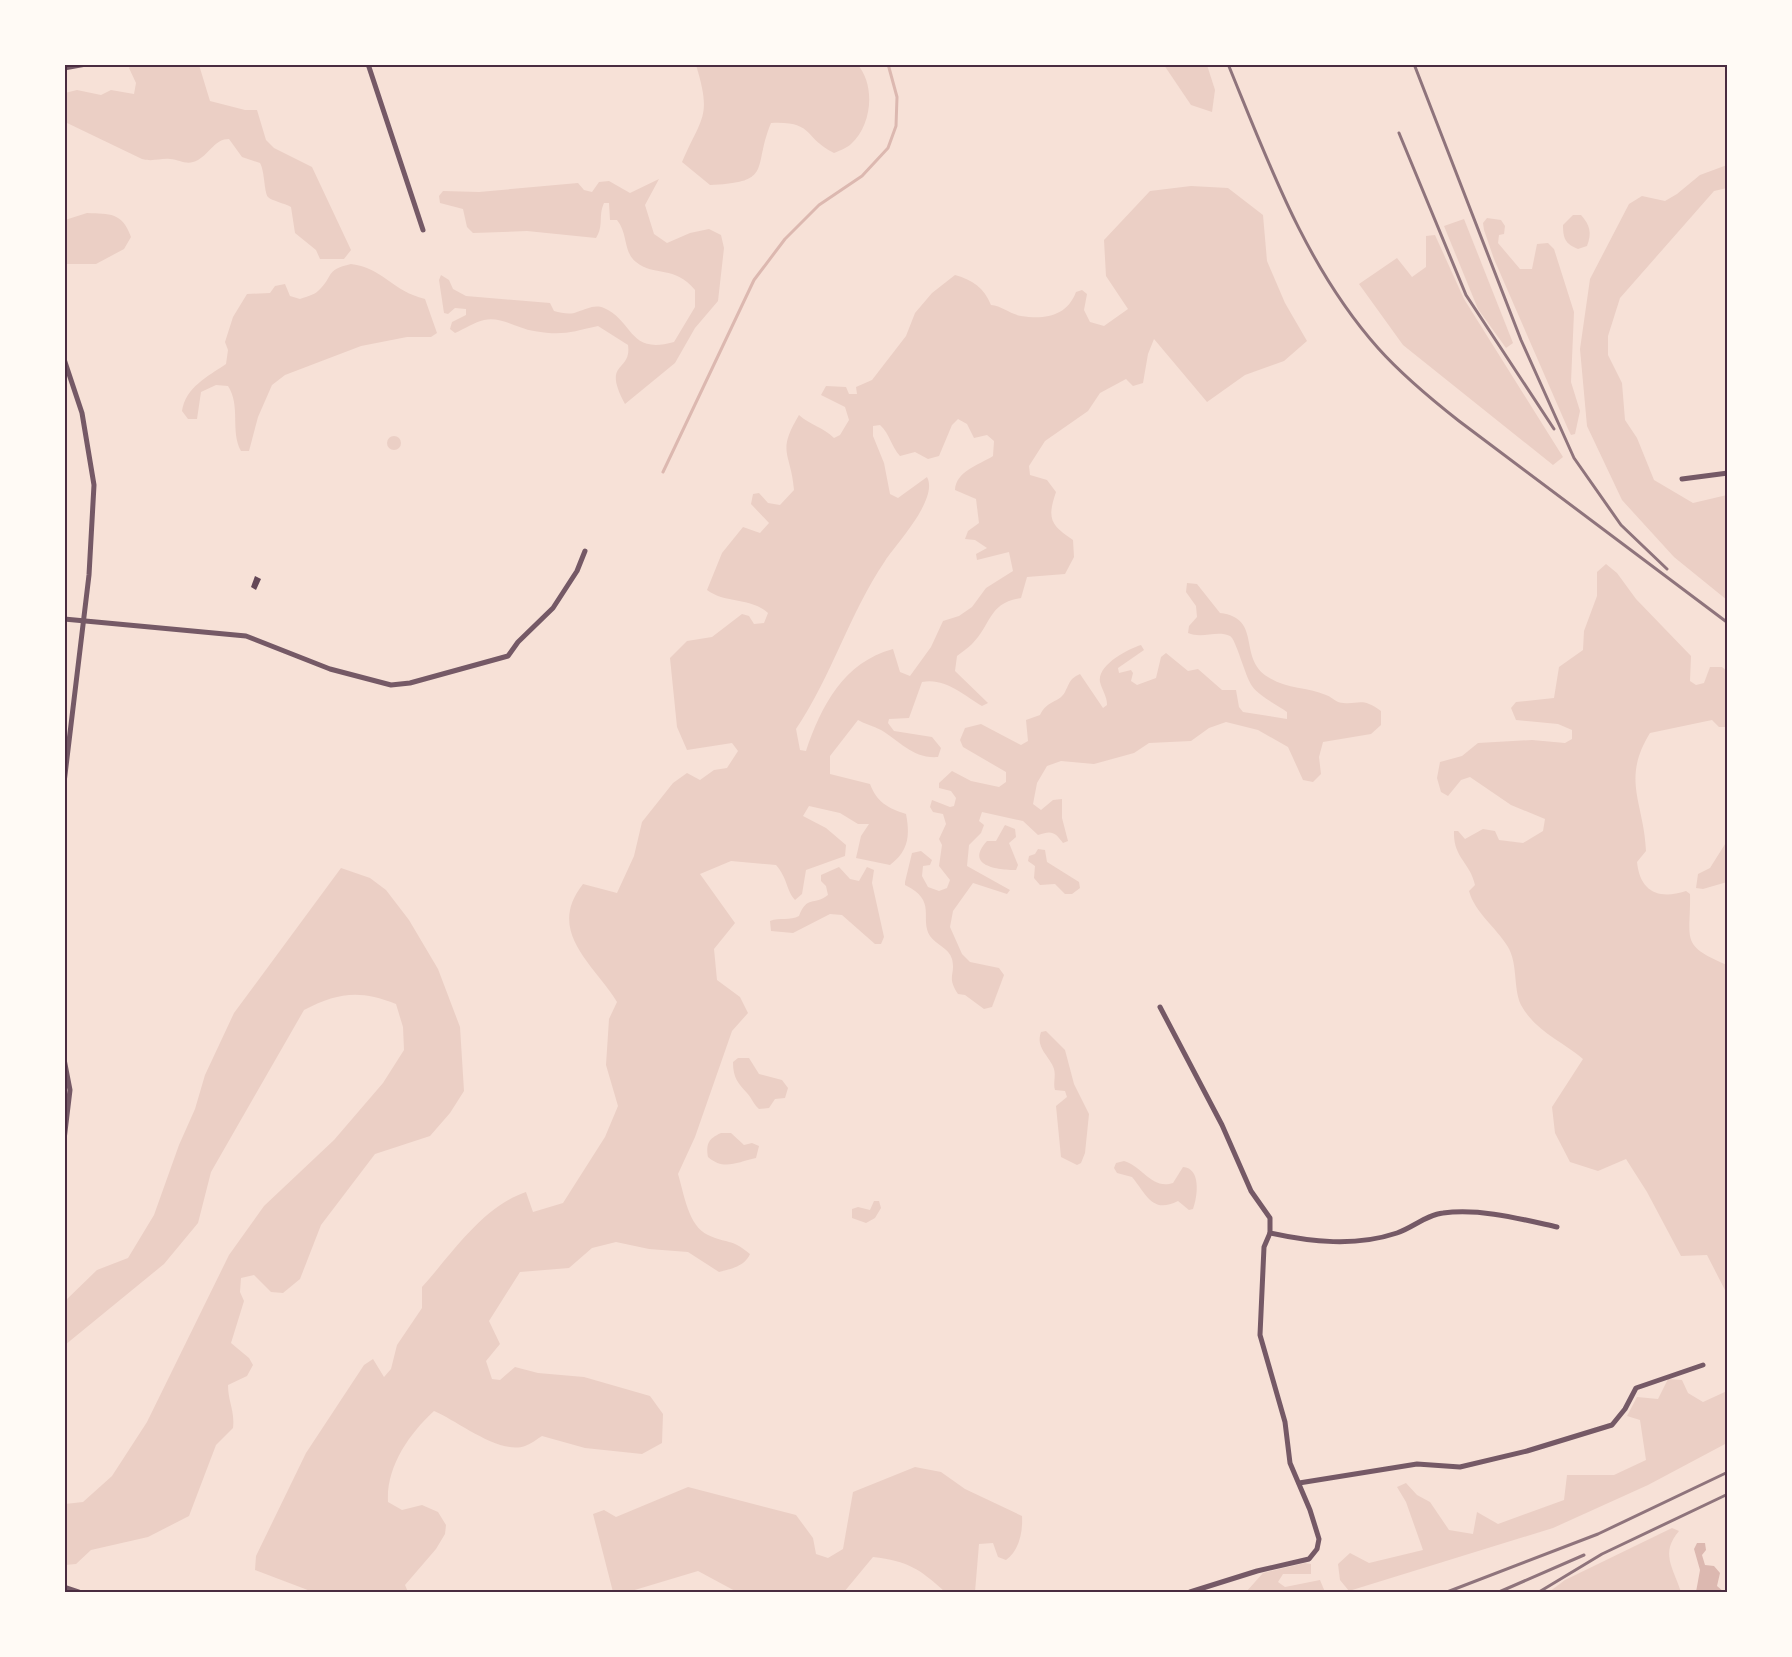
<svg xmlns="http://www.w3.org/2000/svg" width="1792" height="1657" font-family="'Libre Baskerville',serif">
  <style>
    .green { fill: #ebcfc5; fill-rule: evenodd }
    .water { fill: #dcb8b0 }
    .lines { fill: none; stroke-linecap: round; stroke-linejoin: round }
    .stream { stroke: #dcb8b0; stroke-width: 3 }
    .building { fill: #644757 }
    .minor { stroke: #755966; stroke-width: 5 }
    .rail { stroke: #8f747c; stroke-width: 3 }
    .neatline { fill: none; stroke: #4a2c40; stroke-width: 2 }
  </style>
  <rect width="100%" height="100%" fill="#f7e1d7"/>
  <!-- green -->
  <g class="green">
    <path d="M857 64C876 85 872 125 851 144 847 148 839 151 834 153 803 138 815 121 771 123 752 169 774 182 710 185L682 162C702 116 712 117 696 65Z"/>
    <path d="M131 65H199L210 101 245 110H257L266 140 274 148 312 167 351 250 344 259H320L316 250 295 233 291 207C284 203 272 201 268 197 264 192 265 172 260 163L242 157 229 139C215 139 210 153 198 160 187 166 181 160 170 159 160 158 153 162 142 159L65 122V93L77 90 101 95 111 90 134 94 136 83 129 68Z"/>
    <polygon points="1164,65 1207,65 1215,90 1212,112 1191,105"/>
    <polygon points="1727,165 1727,188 1714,191 1620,298 1608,336 1608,355 1622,383 1625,420 1637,438 1654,480 1693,503 1727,495 1727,600 1674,557 1622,500 1587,426 1580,349 1590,279 1629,204 1642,196 1665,201 1677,194 1700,175"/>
    <path d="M659 179 645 205 654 234 667 243 690 233 709 229 721 235 724 248 718 301 695 328 675 363 625 404C601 360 632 373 628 345L598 326C571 332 563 336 534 331 518 329 501 316 484 320 475 322 464 329 455 333L450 329 452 322 466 315V309L455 308 448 314 444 313 439 280 441 275 449 280 453 289 466 296 550 303 554 311C562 313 570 315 577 312 587 309 594 304 604 308 634 321 628 355 674 342L695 307V290C675 265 654 277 636 262 623 252 628 233 617 220H610L609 203H604C598 216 604 226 596 238L527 231 473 233 467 227 463 209 440 203 439 196 443 191 479 192 578 183 584 190 592 192 599 182 609 181 630 193Z"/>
    <path d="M1191 186 1228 188 1263 215 1267 261 1285 303 1307 341 1284 361 1245 375 1207 402 1154 339 1148 354 1143 383 1133 386 1126 379 1100 393 1088 411 1045 441 1029 466 1030 475 1047 480 1056 492C1047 518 1050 525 1073 540L1074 557 1065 574 1027 577 1021 598C988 603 992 624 972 644 968 648 962 652 957 656L955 671 988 703 982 706C964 695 944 677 922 682L909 718 889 719 888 723 894 731 932 737 941 748 938 757C913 759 900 741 881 730 873 726 865 724 858 720L830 756V774L870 784C877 802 887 808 906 814 910 835 909 851 890 865L856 858 861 836 869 824H858L840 813 809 806 803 816 826 828 846 845 845 856 806 870 802 894 795 900C786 890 788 879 776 865L731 861 700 874 735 923 714 949 717 980 740 997 748 1013 732 1031 695 1137 678 1174C684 1193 688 1226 708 1235 727 1244 731 1238 750 1254 745 1266 731 1269 719 1272L688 1252 649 1249 616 1242 592 1248 569 1268 520 1272 489 1321 500 1344 486 1361 492 1379 500 1380 515 1367 538 1373 584 1377 650 1396 663 1414 662 1443 642 1454 585 1448 542 1436C537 1439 531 1444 525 1446 499 1455 458 1421 434 1411 409 1434 386 1467 388 1502L402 1510 422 1505 438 1512 446 1525 445 1534 436 1549 405 1585 408 1592H313L255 1570 256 1556 306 1453 364 1365 373 1359 384 1377 391 1369 397 1345 422 1308V1287C452 1254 482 1207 526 1192L533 1212 563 1203 605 1137 618 1106 606 1065 609 1019 617 1002C595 965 545 932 583 884L617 893 634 856 642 822 673 783 687 773 700 780 714 770 727 768 738 751 732 743 687 750 677 727 670 658 687 641 712 637 742 614 749 616 754 624 764 623 768 613C750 597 726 604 707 590L722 553 743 527 760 533 769 523 751 504 753 494 759 493 768 503 780 505 794 490C791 452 776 453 799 415 810 425 823 427 834 438L840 435 849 420 845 407 821 395 826 386 846 387 849 394H857L856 387 872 380 906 336 915 313 932 293 955 275C973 280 984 288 991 305 1002 306 1010 314 1021 316 1045 320 1067 316 1076 292L1082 290 1087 294 1084 310 1090 322 1104 326 1128 309 1106 276 1104 240 1150 191ZM958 419 967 424 974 438 987 435 994 441 993 456C979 465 956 471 955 490L976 499 979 523 968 531 965 539 975 540 987 548 976 554 977 560 1009 552 1013 571 986 588 972 607 959 616 943 621 931 647 910 676 900 672 893 649C844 662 821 706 806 751L800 750 796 729C832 676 849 614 885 561 896 544 939 499 927 477L898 498 890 494 884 463 873 436V426L880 425C890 434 891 446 900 456L915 452 928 459 939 456 952 425Z"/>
    <path d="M87 213C110 214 122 212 131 237L124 249 96 264H65V220Z"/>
    <path d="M1573 215H1581C1590 225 1592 233 1587 246L1578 249C1565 244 1563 238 1563 225Z"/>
    <polygon points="1487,218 1501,220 1505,226 1504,234 1499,235 1498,243 1520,269 1532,269 1537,244 1548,243 1554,249 1574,312 1571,382 1580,411 1575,434 1571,435 1568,429 1494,259 1484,230 1483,223"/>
    <polygon points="1464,219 1513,343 1506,348 1478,309 1444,226"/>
    <polygon points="1435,235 1464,299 1563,457 1553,465 1403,345 1359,284 1397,258 1412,277 1426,267 1426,236"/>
    <path d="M351 264C383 268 392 291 425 299L437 333 431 337H407L361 346 285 375 272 385 258 417 249 451H241C230 431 241 406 228 386L216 385 201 392 197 419H188L182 411C186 387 207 377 226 364L228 350 225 342 233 317 247 294 270 293 275 286 285 284 290 296 300 299C305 297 314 295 318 291 334 277 324 270 351 264Z"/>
    <circle cx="394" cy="443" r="7"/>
    <path d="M1606 564 1617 573 1636 599 1691 656 1690 681 1696 685 1704 683 1710 667H1722L1727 671V727H1719L1712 720 1650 733C1621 780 1644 802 1646 851L1637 862C1640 892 1659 900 1686 891L1690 894C1691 940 1679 945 1727 965L1726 1292 1707 1255 1681 1256 1647 1192 1626 1159 1598 1171 1570 1162 1555 1133 1552 1107 1583 1059C1562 1041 1535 1031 1521 1005 1513 988 1518 964 1508 947 1496 927 1475 913 1469 891L1475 885C1470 862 1453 858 1454 831H1458L1465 839 1483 829 1495 831 1499 840 1523 843 1543 831 1545 819 1511 805 1470 777 1461 780 1448 796 1441 792 1437 778 1440 762 1462 756 1478 743 1532 740 1565 743 1572 739V730L1558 724 1516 720 1511 708 1516 702 1554 698 1559 667 1583 650 1584 631 1597 596V572Z"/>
    <path d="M1187 583 1197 584 1220 613C1263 618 1237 658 1268 677 1286 689 1307 687 1326 695 1330 696 1334 700 1338 702 1358 707 1359 695 1381 711V725L1371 734 1323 742 1319 757 1321 774 1313 782 1303 780 1288 747 1258 730 1226 722 1209 728 1191 741 1149 743 1134 753 1094 764 1061 761 1047 766 1037 783 1033 804 1041 810 1053 800 1062 799V818L1068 841 1063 843C1055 832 1052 830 1038 835L1023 821 982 812 979 821 984 825 981 833 969 845 967 866 1010 890 1007 894 973 883 953 911 950 927 962 954 970 962 999 968 1004 975 992 1007 984 1009 965 995 958 994C946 976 956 975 952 959 949 948 936 945 930 936 919 918 938 901 905 885V882L912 853 921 851 932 860 930 865 923 866 922 876 928 887 939 891 947 888 950 880 939 866 942 845 939 839 946 824 943 814 933 812 930 807 932 800 950 807 954 806 956 798 951 791 939 788V783L952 771 971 781 999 787 1006 782V772L963 747 960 740 965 728 981 724 1021 745 1028 741 1026 720 1040 715C1047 700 1059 703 1065 692 1070 683 1069 679 1080 674L1103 708 1107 705C1107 696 1102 690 1100 682 1097 665 1128 649 1141 645L1144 650 1118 668 1119 673 1131 670 1133 673 1131 681 1137 685 1156 678 1161 657 1166 653 1188 671 1198 669 1222 690H1236L1239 707 1243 712 1287 719V712C1276 704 1260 697 1252 686 1245 676 1236 639 1230 636 1217 630 1202 639 1188 633L1189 626 1197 617 1196 606 1186 592Z"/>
    <path d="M1005 825 1015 829 1016 837 1009 843 1018 865 1016 870C998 870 964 866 987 841H996Z"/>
    <polygon points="1727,841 1727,882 1703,889 1696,888 1698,874 1710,868"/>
    <polygon points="1038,849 1045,850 1047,862 1079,882 1080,888 1072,894 1065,894 1055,884 1040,885 1034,878 1035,866 1028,861 1029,856 1035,854"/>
    <path d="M839 867 850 879 859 881 867 867 874 870 872 883 884 937 881 944H875L842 915 830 914 793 933 771 931 770 921C780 917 790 921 799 916 807 895 814 906 828 895L826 886 821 881V875Z"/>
    <path d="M341 868 370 878 386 890 409 920 438 969 460 1027 464 1091 450 1113 430 1136 375 1154 321 1225 300 1279 283 1293 271 1292 254 1275 241 1278 240 1292 244 1301 231 1343 249 1358 253 1365 247 1376 228 1385C228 1402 235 1410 233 1428L216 1445 189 1516 148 1537 91 1550 76 1564 65 1565V1504L83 1502 112 1476 147 1422 229 1255 264 1206 334 1140 383 1083 404 1050 403 1027 396 1004C360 990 339 992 304 1010L211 1172 198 1223 164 1264 65 1345V1301L97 1270 128 1258 154 1215 179 1145 195 1109 205 1075 234 1013Z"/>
    <path d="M1046 1031 1065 1050 1074 1084 1089 1114 1085 1153 1081 1163 1077 1165 1061 1157 1056 1106 1067 1097 1065 1091 1055 1090C1053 1083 1056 1076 1054 1069 1050 1056 1035 1048 1041 1032Z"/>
    <path d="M738 1058H749L759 1074 782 1080 788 1088 785 1098 775 1099 769 1108 759 1109C753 1104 752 1098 747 1093 738 1083 733 1078 733 1062Z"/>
    <path d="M721 1133H731L744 1145 752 1143 759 1146 756 1158C737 1162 724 1171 708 1157 706 1144 708 1139 721 1133Z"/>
    <path d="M1124 1161C1142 1166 1152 1190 1173 1183L1183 1167C1201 1168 1198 1196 1193 1209L1189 1210 1178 1201C1152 1214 1147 1195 1132 1177L1117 1173 1114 1168 1116 1163Z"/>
    <polygon points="874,1201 879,1201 881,1208 875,1218 866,1223 852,1218 852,1209 858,1207 870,1210"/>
    <polygon points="1668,1379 1682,1380 1688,1393 1703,1402 1727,1391 1727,1443 1648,1485 1553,1528 1349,1591 1340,1580 1338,1564 1350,1553 1369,1563 1423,1550 1406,1502 1397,1487 1406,1483 1417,1495 1430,1502 1449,1530 1473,1534 1477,1512 1498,1524 1564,1500 1567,1475 1614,1475 1646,1460 1640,1420 1627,1416 1637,1397 1658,1399"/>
    <path d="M915 1467 941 1472 965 1489 1022 1516C1023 1532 1019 1551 1006 1560L998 1557 993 1543 979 1544 975 1592H945C920 1569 908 1561 873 1557L844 1592H737L698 1571 628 1592H613L593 1514 604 1510 616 1517 688 1487 796 1515 813 1538 816 1554 828 1558 843 1549 853 1492Z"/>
    <path d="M1672 1528 1679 1531C1660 1553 1673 1567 1681 1592H1549L1565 1580Z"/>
    <polygon points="1305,1563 1311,1564 1311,1574 1283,1574 1278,1582 1285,1587 1320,1580 1325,1592 1246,1592 1263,1573"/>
  </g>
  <!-- water -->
  <polygon class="water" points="1697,1543 1705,1543 1706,1550 1702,1555 1705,1565 1714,1566 1720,1573 1717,1586 1724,1592 1696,1592 1700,1570 1694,1549"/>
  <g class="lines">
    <!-- stream -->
    <polyline class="stream" points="663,472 754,280 785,239 819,205 862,176 888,148 896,126 897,97 888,64"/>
  </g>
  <!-- building -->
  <polygon class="building" points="255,576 261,579 256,590 251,587"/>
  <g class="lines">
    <!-- minor -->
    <g class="minor">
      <polyline points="368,64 423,230"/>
      <polyline points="64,68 86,64"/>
      <polyline points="64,359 82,413 94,485 89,575 64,783"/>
      <polyline points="1682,479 1728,473"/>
      <polyline points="64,619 246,636 330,669 391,685 410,683 508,656 518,642 553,608 577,571 585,551"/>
      <path d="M1160 1007 1222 1125 1251 1191 1270 1218V1233C1311 1242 1355 1247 1397 1233 1412 1228 1428 1214 1443 1213 1480 1208 1521 1219 1557 1227"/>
      <polyline points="64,1059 70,1090 64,1140"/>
      <polyline points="1299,1483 1417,1464 1460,1467 1527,1451 1612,1425 1625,1409 1636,1388 1703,1365"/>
      <polyline points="64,1587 79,1592"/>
      <polyline points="1190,1592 1257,1571 1309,1559 1317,1549 1319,1539 1310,1510 1290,1463 1285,1422 1260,1335 1264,1247 1270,1233"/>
    </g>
    <!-- rail -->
    <g class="rail">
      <path d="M1228 64C1269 164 1306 267 1378 348 1403 376 1431 399 1459 421L1728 623"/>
      <polyline points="1414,64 1521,340 1574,458 1621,525 1667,569"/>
      <polyline points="1399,133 1466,295 1554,429"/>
      <polyline points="1447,1592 1598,1534 1728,1472"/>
      <polyline points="1499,1592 1584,1555"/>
      <polyline points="1539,1592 1602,1554 1728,1494"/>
    </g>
  </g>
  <!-- border -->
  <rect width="1792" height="1657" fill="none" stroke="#fffaf5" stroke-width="132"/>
  <rect x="66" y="66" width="1660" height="1525" class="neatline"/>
</svg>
